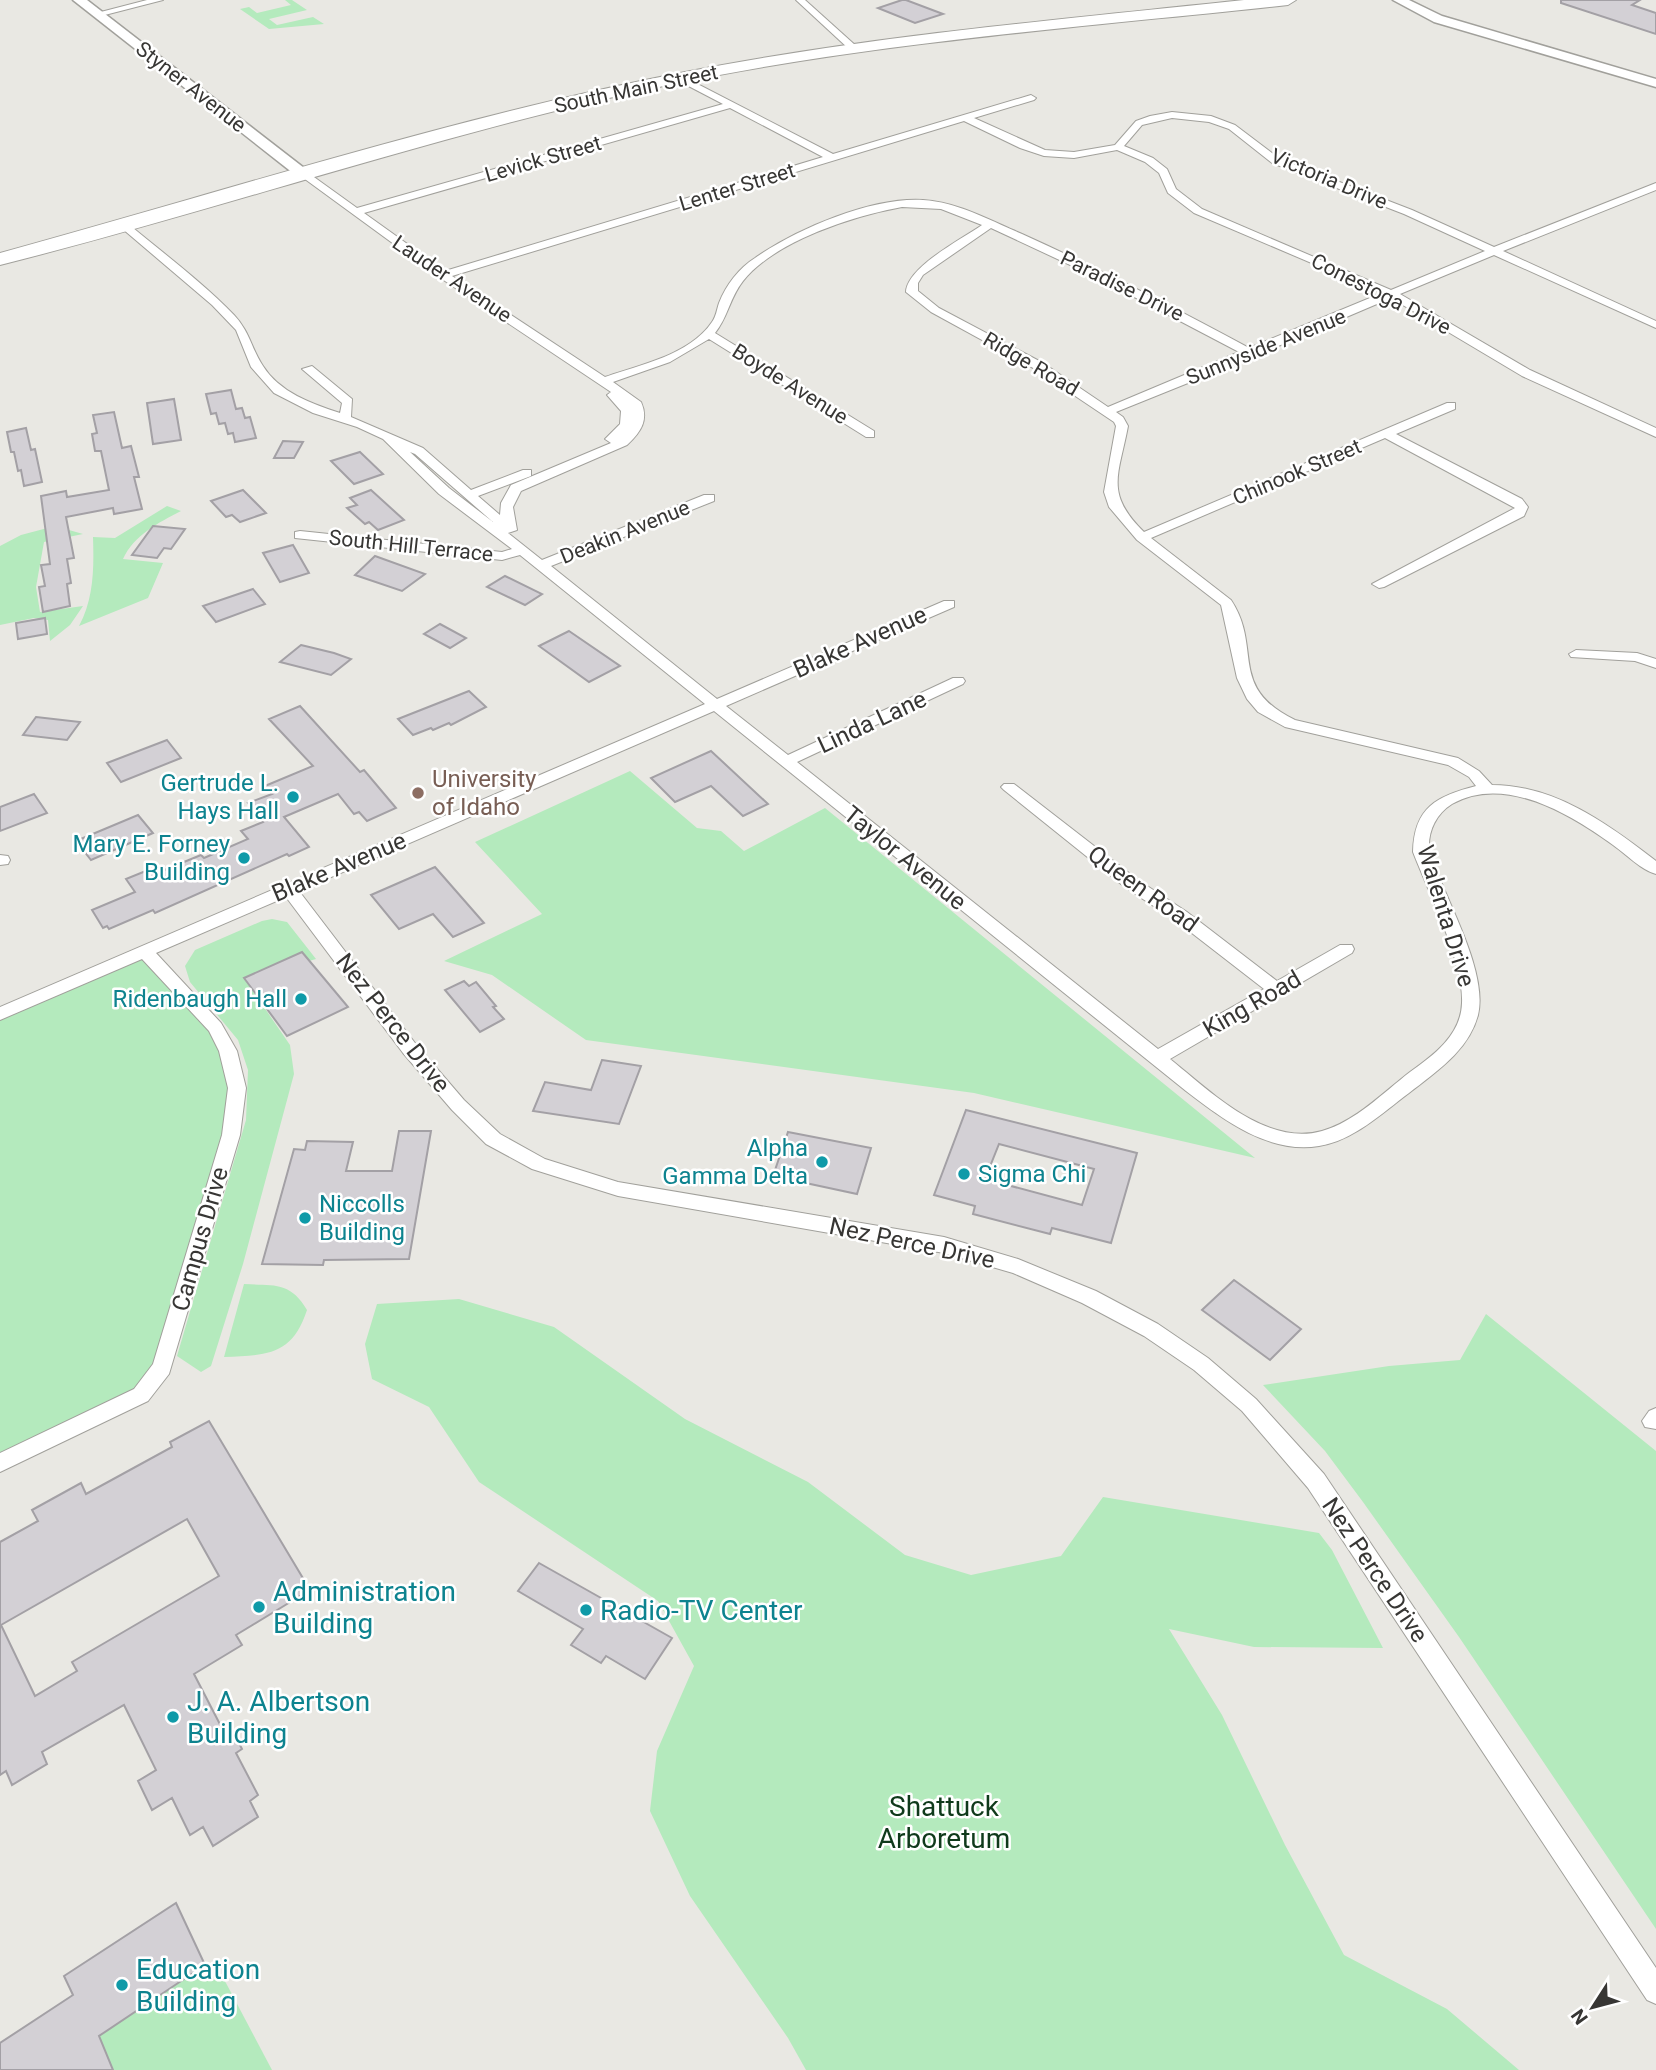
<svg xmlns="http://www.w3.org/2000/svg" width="1656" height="2070" font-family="Roboto,sans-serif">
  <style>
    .green { fill: #b4eabd }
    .building { fill: #d3d0d5; stroke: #a3a0a5; stroke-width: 2; fill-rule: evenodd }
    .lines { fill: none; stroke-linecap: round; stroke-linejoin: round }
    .street-casing { stroke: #a1a09b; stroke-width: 2 }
    .secondary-casing { stroke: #a1a09b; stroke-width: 3 }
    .highway-casing { stroke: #a1a09b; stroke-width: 2 }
    .street { fill: #fff; fill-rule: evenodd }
    .secondary { fill: #fff; fill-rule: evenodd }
    .highway { fill: #fff; fill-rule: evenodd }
    .education-dot { fill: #8d6e63; stroke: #fff; stroke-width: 2.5 }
    .culture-dot { fill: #0f9aa8; stroke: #fff; stroke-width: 2.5 }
    .labels { text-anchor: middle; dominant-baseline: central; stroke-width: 5; stroke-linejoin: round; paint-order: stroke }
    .far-street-label { font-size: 21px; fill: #373634; stroke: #fff }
    .street-label { font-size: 24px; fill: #373634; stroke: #fff }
    .education-label { font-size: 24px; fill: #785e54; stroke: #fff; text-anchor: start }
    .culture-label { font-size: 24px; fill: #0d838f; stroke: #fff; text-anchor: end }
    .near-culture-label { font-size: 28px; fill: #0d838f; stroke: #fff; text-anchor: start }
    .near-park-label { font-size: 28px; fill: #0f3a1b; stroke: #fff }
  </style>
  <rect width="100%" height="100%" fill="#e9e8e3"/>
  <!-- green -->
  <g class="green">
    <polygon points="285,0 292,0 307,10 269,19 277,25 313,17 324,24 269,29 240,9 249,7 257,13 291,5"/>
    <path d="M167 506 181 511C158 523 134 535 123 559L163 563 148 598 79 626C94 598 94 568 93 537L115 538Z"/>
    <polygon points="55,526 83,534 44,542 36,587 40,612 83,606 70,625 50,641 48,620 34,618 0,625 0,546 21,535"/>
    <polygon points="630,771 697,828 721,831 744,851 825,808 1255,1158 974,1093 586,1040 492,975 444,961 542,914 475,842"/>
    <polygon points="272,919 287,922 316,959 309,961 302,952 244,978 290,1045 294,1074 243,1264 211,1366 201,1372 177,1356 246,1120 248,1070 238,1040 190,982 185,966 195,950 262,921"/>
    <polygon points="145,952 215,1027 237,1088 162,1368 141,1395 0,1463 0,1014"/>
    <path d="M244 1284C274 1286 290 1281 307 1310 292 1356 267 1355 224 1357Z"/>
    <polygon points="459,1299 554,1327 685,1419 808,1482 905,1555 971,1575 1061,1556 1103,1497 1319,1533 1332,1550 1383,1648 1254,1647 1169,1629 1222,1715 1285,1845 1344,1955 1447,2009 1519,2070 806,2070 788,2038 690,1896 650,1811 657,1751 694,1666 658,1601 479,1482 429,1407 372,1379 365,1344 377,1304"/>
    <polygon points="1486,1314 1656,1451 1656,1929 1459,1637 1363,1502 1325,1451 1263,1385 1389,1366 1460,1360"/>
    <polygon points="205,1965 218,1972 226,1983 272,2070 113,2070 99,2036"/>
  </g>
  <!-- building -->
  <g class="building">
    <polygon points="902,0 906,0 943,14 915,23 878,8"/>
    <polygon points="1561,0 1640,0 1632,5 1656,13 1656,34 1561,3"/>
    <polygon points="231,390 236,409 242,408 245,418 250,417 256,438 235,442 233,433 228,434 225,423 219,424 216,413 211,414 206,394"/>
    <polygon points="174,399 181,440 153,444 147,403"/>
    <polygon points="114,412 122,448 131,446 139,477 134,477 142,509 114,514 113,508 66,517 74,558 67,559 71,583 67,584 70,606 43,612 39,587 45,586 41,565 50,564 41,496 66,491 67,497 109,490 101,451 95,451 92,434 97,433 93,415"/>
    <polygon points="26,428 31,450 35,449 42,482 24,486 21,470 18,471 14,452 11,452 7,432"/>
    <polygon points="283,441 303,442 294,458 274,458"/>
    <polygon points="360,452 383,474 354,484 331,461"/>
    <polygon points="243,490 266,513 240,522 232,515 226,517 211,501"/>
    <polygon points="371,490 404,520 378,530 369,522 365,524 347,508 357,505 350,498"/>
    <polygon points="153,526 185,529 171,549 164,548 157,558 132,555"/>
    <polygon points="293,545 309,573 280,582 263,553"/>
    <polygon points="375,556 425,574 402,591 355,575"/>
    <polygon points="505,576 542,594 525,605 487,587"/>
    <polygon points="253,589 265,604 216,622 203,606"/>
    <polygon points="45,618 47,634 18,639 16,623"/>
    <polygon points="440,624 466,638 450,648 424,634"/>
    <polygon points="569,631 620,666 589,682 539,646"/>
    <polygon points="301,645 334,653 351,659 331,675 280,662"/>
    <polygon points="469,691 486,707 451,725 449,723 433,730 431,728 413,735 398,719"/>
    <polygon points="300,706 360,772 364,770 396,808 367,821 359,812 354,814 338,794 284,817 309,847 289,856 287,854 155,913 153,910 109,929 107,926 103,928 92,910 135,892 126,879 158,866 162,871 201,855 204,858 248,839 241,831 263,822 248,803 272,794 265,786 313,766 269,719"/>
    <polygon points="36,717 80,722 67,740 23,735"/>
    <polygon points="167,740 181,758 121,782 107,763"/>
    <polygon points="711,751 768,804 743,816 711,786 675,802 651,778"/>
    <polygon points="34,794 47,813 0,831 0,807"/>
    <polygon points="138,815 153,833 91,860 76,841"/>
    <polygon points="435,867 484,923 453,937 433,914 399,929 371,895"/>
    <polygon points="302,952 348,1007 287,1036 244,978"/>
    <polygon points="464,981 469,986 476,982 496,1006 493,1007 504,1019 480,1032 445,990"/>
    <polygon points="602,1060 641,1066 619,1124 533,1111 545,1082 591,1090"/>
    <path d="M966 1110 1137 1153 1111 1243 1052 1228 1050 1234 973 1214 975 1206 934 1195ZM999 1144 1094 1169 1082 1205 985 1179Z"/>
    <polygon points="399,1131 431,1131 409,1259 324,1260 323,1265 262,1264 294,1149 305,1150 307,1141 353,1142 346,1171 392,1171"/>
    <polygon points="788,1132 871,1148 857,1194 773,1176"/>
    <polygon points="1234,1280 1301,1329 1270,1360 1202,1310"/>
    <path d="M209 1421 310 1590 236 1635 242 1645 194 1674 225 1734 232 1730 242 1749 236 1753 258 1795 250 1801 258 1817 213 1846 203 1827 190 1835 172 1798 152 1810 138 1781 156 1770 124 1705 42 1752 47 1764 12 1785 6 1771 0 1775V1542L38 1521 32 1510 81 1483 86 1494 172 1447 170 1442ZM187 1519 219 1576 72 1662 77 1671 35 1696 1 1625Z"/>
    <polygon points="539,1563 672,1638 645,1679 606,1656 601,1663 571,1645 583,1629 518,1591"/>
    <polygon points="176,1903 205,1965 99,2036 113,2070 0,2070 0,2043 73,1995 64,1976"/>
  </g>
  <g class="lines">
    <defs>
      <g id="street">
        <polygon points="147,0 163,0 97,17 93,14"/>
        <polygon points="796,0 805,0 855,45 855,49 849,49"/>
        <path d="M680 75 833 154 1031 95 1036 98 1034 100 974 118 1045 150 1074 152 1115 145 1136 121 1150 116 1172 112 1211 116 1235 125 1280 159 1412 210 1494 247 1656 183V190L1503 251 1656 321V328L1494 255 1400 294 1530 370 1656 428V437L1522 376 1391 298 1255 356 1116 412 1123 417 1128 426C1119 475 1104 493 1144 532L1447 403H1455V409L1396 434 1522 499 1528 507 1524 516 1384 587 1379 588 1372 584 1515 508 1385 438 1151 538 1231 600C1263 648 1227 687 1295 720L1458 758 1479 771 1492 785C1555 785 1608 824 1656 861V874C1641 870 1626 854 1613 845 1570 814 1504 774 1452 804 1436 814 1428 831 1429 849 1430 860 1437 873 1442 884 1456 918 1487 978 1478 1015 1469 1050 1436 1072 1409 1093 1382 1113 1353 1141 1319 1146 1268 1154 1224 1120 1186 1091L714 711 299 891 415 1043 464 1100 500 1134 545 1159 618 1182 944 1237 1018 1259 1096 1291 1158 1324 1208 1358 1256 1399 1324 1474 1656 1968V2004L1647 2000 1308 1488 1242 1411 1194 1370 1144 1336 1082 1303 1013 1273 944 1253 618 1196 532 1169 486 1144 452 1110 403 1053 286 897 156 953 221 1023 237 1051 246 1088 240 1135 169 1374 148 1401 0 1472V1453L134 1389 153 1364 222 1135 228 1088 219 1051 209 1031 142 959 0 1020V1007L705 704 520 555 502 560 295 538V532L300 531 502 552 512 549 439 494 383 439 357 427 313 413 274 393 251 367 236 330 212 305 118 225 127 223C163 253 201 281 234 315 250 332 251 348 263 366 279 392 312 404 340 413L342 403 302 369 312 366 352 399 351 417 423 448 471 490 523 470H531V476L478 496 500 515 501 503 511 485 611 443 605 439 620 424 621 411 607 395 611 392 439 277 298 174 307 172 357 208 723 104 677 80V76ZM730 108 823 157 445 271 364 213ZM1172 118 1209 122 1229 129 1272 163 1404 214 1485 251 1391 290 1202 209 1176 189 1167 169 1153 158 1124 146 1142 125ZM964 121 1020 148 1044 156 1074 158 1117 150 1145 162 1159 173 1168 193 1194 213 1382 293 1249 348C1175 308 1100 269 1022 234 991 221 958 202 923 200 871 197 797 229 755 258 739 268 726 285 719 303 717 309 716 317 712 322 690 355 639 365 605 377L452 276ZM902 207 941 209 982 225C962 239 907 267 906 292L931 312 1035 369 1114 422 1116 426 1104 492 1109 507 1137 540 1221 605 1237 678 1247 699 1258 712 1285 727 1448 765 1469 777 1476 786C1437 796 1414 807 1413 852 1428 891 1464 962 1462 1003 1461 1035 1434 1055 1410 1072 1384 1092 1355 1122 1322 1131 1266 1147 1210 1091 1170 1059L1352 953 1354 949 1352 945H1340L1277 981 1187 912 1138 880 1014 784H1004L1001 787 1004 790 1126 888 1175 920 1264 989 1158 1049 797 762 963 684 965 681 963 678H953L788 755 726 706 954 607V601H944L717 699 551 566 714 501V495H704L542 560 508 533 517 530 513 507 521 491 627 445C641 432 649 420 641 402L613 382 670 362 709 339 866 437H874V431L715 333C728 317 730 297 743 281 775 241 853 216 902 207ZM991 228 1098 278 1239 352 1108 407 1043 363 939 308 918 291V283L923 275ZM410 452 415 454 493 522 449 488Z"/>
        <polygon points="1576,650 1637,653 1656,659 1656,668 1635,661 1571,657 1569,654"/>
        <polygon points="0,855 8,856 10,860 8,864 0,865"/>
        <polygon points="1656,1408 1656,1429 1645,1427 1642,1421 1649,1411"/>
      </g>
      <g id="secondary">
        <polygon points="73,0 87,0 308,171 308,177 298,177"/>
        <polygon points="1393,0 1409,0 1442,16 1656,79 1656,87 1434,22"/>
      </g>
      <path id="highway" d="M1244 0H1296L1288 5C1084 27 879 42 678 83 448 130 227 208 0 265V253C226 191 450 118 680 73 866 36 1056 20 1244 0Z"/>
    </defs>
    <!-- street casing -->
    <use href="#street" class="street-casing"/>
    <!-- secondary casing -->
    <use href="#secondary" class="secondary-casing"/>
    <!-- highway casing -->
    <use href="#highway" class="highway-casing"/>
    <!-- street -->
    <use href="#street" class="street"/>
    <!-- secondary -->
    <use href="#secondary" class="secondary"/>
    <!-- highway -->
    <use href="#highway" class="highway"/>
  </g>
  <!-- markers -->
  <circle class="education-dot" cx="418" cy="793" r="7"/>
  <g class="culture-dot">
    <circle cx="293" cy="797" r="7"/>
    <circle cx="244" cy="858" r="7"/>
    <circle cx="301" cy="999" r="7"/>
    <circle cx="822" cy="1162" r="7"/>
    <circle cx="964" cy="1174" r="7"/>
    <circle cx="305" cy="1218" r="7"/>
    <circle cx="259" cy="1607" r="7"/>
    <circle cx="586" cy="1610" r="7"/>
    <circle cx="173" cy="1717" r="7"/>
    <circle cx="122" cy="1985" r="7"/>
  </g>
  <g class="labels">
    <!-- far-street labels -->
    <g class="far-street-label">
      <text transform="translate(191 87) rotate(38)">Styner Avenue</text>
      <text transform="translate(636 89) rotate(-12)">South Main Street</text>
      <text transform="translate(543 159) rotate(-16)">Levick Street</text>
      <text transform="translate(1329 179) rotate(23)">Victoria Drive</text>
      <text transform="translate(737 187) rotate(-17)">Lenter Street</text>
      <text transform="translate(452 279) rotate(34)">Lauder Avenue</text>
      <text transform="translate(1122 286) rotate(26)">Paradise Drive</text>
      <text transform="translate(1381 294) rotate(27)">Conestoga Drive</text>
      <text transform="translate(1266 347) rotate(-22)">Sunnyside Avenue</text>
      <text transform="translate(1031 364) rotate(30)">Ridge Road</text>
      <text transform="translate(790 384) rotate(32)">Boyde Avenue</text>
      <text transform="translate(1297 472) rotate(-23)">Chinook Street</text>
      <text transform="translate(625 532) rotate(-22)">Deakin Avenue</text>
      <text transform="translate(411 546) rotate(6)">South Hill Terrace</text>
    </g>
    <!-- street labels -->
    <g class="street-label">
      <text transform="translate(860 642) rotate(-24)">Blake Avenue</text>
      <text transform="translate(872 722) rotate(-25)">Linda Lane</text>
      <text transform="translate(905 858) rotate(39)">Taylor Avenue</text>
      <text transform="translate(339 867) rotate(-23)">Blake Avenue</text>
      <text transform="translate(1143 889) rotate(36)">Queen Road</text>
      <text transform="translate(1446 916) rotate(73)">Walenta Drive</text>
      <text transform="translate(1252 1004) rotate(-30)">King Road</text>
      <text transform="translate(393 1023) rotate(52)">Nez Perce Drive</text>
      <text transform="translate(200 1239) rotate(-74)">Campus Drive</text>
      <text transform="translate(912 1243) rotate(12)">Nez Perce Drive</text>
      <text transform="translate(1375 1570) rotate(56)">Nez Perce Drive</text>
    </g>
    <!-- education labels -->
    <g class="education-label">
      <text x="432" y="779">University<tspan x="432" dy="28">of Idaho</tspan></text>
    </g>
    <!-- culture labels -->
    <g class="culture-label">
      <text x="279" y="783">Gertrude L.<tspan x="279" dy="28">Hays Hall</tspan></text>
      <text x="230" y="844">Mary E. Forney<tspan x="230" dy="28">Building</tspan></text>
      <text x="287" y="999">Ridenbaugh Hall</text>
      <text x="808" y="1148">Alpha<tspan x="808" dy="28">Gamma Delta</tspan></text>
      <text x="978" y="1174" text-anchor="start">Sigma Chi</text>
      <text x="319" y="1204" text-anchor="start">Niccolls<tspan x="319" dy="28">Building</tspan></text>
    </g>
    <!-- near-culture labels -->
    <g class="near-culture-label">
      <text x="273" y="1591">Administration<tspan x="273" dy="32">Building</tspan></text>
      <text x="600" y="1610">Radio-TV Center</text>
      <text x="187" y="1701">J. A. Albertson<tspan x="187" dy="32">Building</tspan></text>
      <text x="136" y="1969">Education<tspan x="136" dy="32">Building</tspan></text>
    </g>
    <!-- near-park labels -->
    <g class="near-park-label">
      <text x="944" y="1806">Shattuck<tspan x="944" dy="32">Arboretum</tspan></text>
    </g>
  </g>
  <!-- north arrow -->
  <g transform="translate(1593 2007) rotate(234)" stroke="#ffffff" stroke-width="5" paint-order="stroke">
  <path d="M0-5L12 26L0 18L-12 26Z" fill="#373634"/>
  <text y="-10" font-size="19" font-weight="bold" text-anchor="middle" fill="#373634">N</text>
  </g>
</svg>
